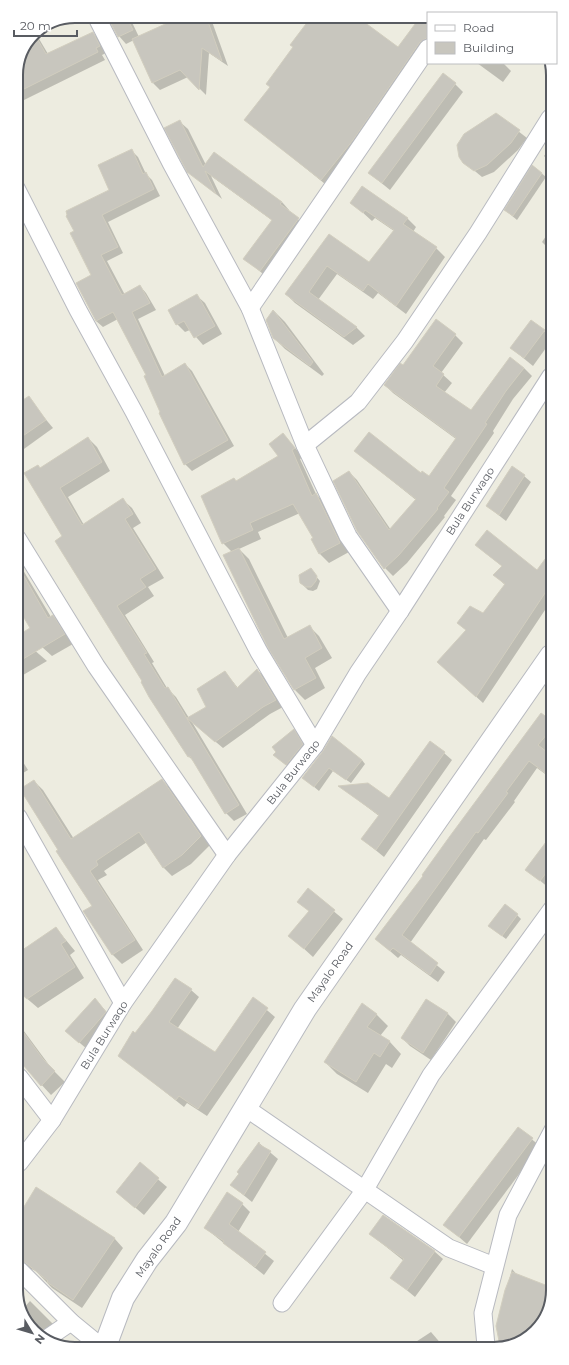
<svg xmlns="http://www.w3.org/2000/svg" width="569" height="1365" font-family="Montserrat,sans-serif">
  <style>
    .shadow { fill: #0003 }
    .building { fill: #c8c6be; stroke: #d2cebf }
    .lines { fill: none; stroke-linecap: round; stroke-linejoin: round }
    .minor-casing { stroke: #b8bac0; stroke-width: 19 }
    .tertiary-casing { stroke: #b8bac0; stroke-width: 24 }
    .minor { stroke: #fff; stroke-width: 17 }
    .tertiary { stroke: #fff; stroke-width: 22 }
    .labels { text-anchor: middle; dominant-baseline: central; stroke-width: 3.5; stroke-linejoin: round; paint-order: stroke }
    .street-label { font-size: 11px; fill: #595c62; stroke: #fff }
    .rim { fill: none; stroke: #595c62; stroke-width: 2 }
  </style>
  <rect width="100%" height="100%" fill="#edece0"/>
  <!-- shadow -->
  <g class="shadow">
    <polygon points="109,16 129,16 139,37 185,16 210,16 228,66 209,53 206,95 188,77 160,90 153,83 134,40 126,44 119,36"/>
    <polygon points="314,16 359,16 357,19 398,48 428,16 428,50 330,188 246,120 271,87"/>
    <polygon points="35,32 48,54 93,33 100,40 106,53 102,55 105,60 20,102 16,98 16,72"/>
    <polygon points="477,63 503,63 511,71 503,82"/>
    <polygon points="455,84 463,92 390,190 369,173"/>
    <polygon points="496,114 527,138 518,150 494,172 482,177 464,162"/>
    <polygon points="180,122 188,129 206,165 214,154 282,202 289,210 288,211 306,226 268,278 245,259 273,221 211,176 222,199 188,171"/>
    <polygon points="550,148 550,162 544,156"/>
    <polygon points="132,151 138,157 146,174 152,180 160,196 108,222 123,253 107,261 125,295 140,286 146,293 156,310 138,319 165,376 185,364 192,371 234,446 192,471 185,464 147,376 118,319 103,327 96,321 92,275 76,231 111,190"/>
    <polygon points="533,166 546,177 517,220 505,210"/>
    <polygon points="351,202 407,218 416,227 413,232 436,248 445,257 406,314 378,293 373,299 337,274 318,300 356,327 365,336 353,345 295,303 286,294 329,235 369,263 394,231 375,218 372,221"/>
    <polygon points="550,230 550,250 542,242"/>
    <polygon points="196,295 205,303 222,334 203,345 190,330 185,332 177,324"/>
    <polygon points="274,311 285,322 324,374 322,376 285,349 274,338"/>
    <polygon points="544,331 551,338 551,341 533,366 511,348"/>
    <polygon points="455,335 463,343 441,373 452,383 444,393 471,412 524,368 532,376 513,399 493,431 494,433 451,496 456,500 444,516 445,517 407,563 393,576 385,568 349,472 357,480 391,530 416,500 355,451 430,478 456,439 393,393 385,385 403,367"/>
    <polygon points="28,398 53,428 17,454 17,405"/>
    <polygon points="283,434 303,457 300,459 316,494 325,503 349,552 329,563 320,554 312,539 314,538 300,513 258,532 261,539 239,549 249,559 288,638 309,626 319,636 332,658 315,668 325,688 305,700 295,690 269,647 232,552 223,543 234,479 237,482 279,456"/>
    <polygon points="88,438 97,447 110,471 68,497 84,525 123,500 132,508 141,523 133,528 164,578 148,587 154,596 125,615 154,662 152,663 167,688 176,697 189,718 207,708 225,672 238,688 257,670 265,677 283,707 270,714 223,748 192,722 247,814 234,821 226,813 196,763 189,757 150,696 144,682 63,537 41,469"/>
    <polygon points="524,476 531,482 506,521 487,506"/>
    <polygon points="484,552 538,572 551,552 551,601 483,703 446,669 467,631 458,623 484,614 505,585 495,575 502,566"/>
    <polygon points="17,553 23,563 20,565 51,617 53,616 62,625 73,644 52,656 42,647 17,604"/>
    <polygon points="314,574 320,581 317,589 313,591 308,590 301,583"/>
    <polygon points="18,636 47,661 18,678 17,637"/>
    <polygon points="552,722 552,745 546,752 552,756 552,779 537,768 514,801 515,802 486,840 484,839 410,943 445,972 438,982 401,955 398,958 376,939"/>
    <polygon points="294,730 302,738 310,753 295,773 275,755"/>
    <polygon points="324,752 362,760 365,764 351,783 333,771 319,791 307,781"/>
    <polygon points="444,753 452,760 384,857 362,839 379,816 341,787 389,799"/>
    <polygon points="18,754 28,770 18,776"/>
    <polygon points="162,780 171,789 210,845 191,864 172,876 163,867 147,842 104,871 107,875 98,880 143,950 122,964 112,954 93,906 59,850 34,781 43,790 74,839"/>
    <polygon points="552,839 552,883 549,888 527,870"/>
    <polygon points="308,890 343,919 313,957 290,936 310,912 299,902"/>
    <polygon points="517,915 521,919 506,939 494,930"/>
    <polygon points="18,921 21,926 18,928"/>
    <polygon points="56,928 75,951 70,955 84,978 38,1008 18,991 18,954"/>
    <polygon points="191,990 199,997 177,1029 215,1053 254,999 275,1017 207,1116 187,1103 184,1107 120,1056"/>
    <polygon points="95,999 113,1019 87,1049 74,1038"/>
    <polygon points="427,1000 448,1014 456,1022 431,1060 410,1046 402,1038"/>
    <polygon points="376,1014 388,1026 380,1036 390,1042 401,1054 392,1068 386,1064 368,1093 337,1074 325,1062"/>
    <polygon points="18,1023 52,1069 65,1082 51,1095 27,1069 18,1057"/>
    <polygon points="518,1128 540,1146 467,1244 445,1225"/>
    <polygon points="259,1143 278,1159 252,1202 231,1185"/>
    <polygon points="140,1164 167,1187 144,1215 117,1192"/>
    <polygon points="36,1189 115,1239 123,1248 82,1308 52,1288 36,1271 31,1269 25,1269 19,1265 19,1216"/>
    <polygon points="242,1204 250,1212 238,1232 274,1261 264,1275 205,1228"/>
    <polygon points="370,1234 434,1251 443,1259 415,1297 392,1278 404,1261"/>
    <polygon points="512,1269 518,1276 513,1346 501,1346 497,1326"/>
    <polygon points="30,1301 54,1325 39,1337 21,1311"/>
    <polygon points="431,1332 443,1346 408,1347"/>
  </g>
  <!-- building -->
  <g class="building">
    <polygon points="107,16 126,16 133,30 118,37"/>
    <polygon points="183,16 206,16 222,61 202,48 199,90 180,70 152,83 132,39"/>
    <polygon points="312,16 356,16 398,47 421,16 428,16 428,37 420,42 353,140 321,180 244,120 270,87 266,84 293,47 290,45"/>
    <polygon points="93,32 100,46 96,48 98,52 16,93 16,72 34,33 46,54"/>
    <polygon points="443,73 456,83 382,183 368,173"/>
    <polygon points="496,113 520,130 511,143 487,165 474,171 463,163 459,157 457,145 464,134"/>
    <polygon points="180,120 203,167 214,152 282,202 280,204 299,218 260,271 243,259 272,220 205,171 216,194 187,172 164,128"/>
    <polygon points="132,149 143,174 146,172 154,189 102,215 118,247 101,255 122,295 140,285 150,303 132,312 162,377 185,363 228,440 184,465 159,413 160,412 144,376 146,375 113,312 96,321 76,283 91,275 70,233 74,231 66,216 67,215 66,211 109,190 98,165"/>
    <polygon points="532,165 542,173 513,216 504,210"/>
    <polygon points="362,186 408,218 403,224 437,247 396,306 368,284 363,291 327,266 309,292 357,327 344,337 285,294 329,234 369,262 394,230 365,210 363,213 350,203"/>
    <polygon points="197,294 215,326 194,338 184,321 176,325 168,310"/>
    <polygon points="273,310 313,362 310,366 273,338 266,320"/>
    <polygon points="436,319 456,334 433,366 444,374 436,386 471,410 510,357 524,368 506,391 485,423 487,424 444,488 449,492 437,508 438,509 399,555 384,569 357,531 333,481 349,471 389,530 416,499 354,451 369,432 421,473 422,471 429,476 456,438 384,385 400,363 403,365"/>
    <polygon points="531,320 545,330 524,358 510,348"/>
    <polygon points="29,396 46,420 17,440 17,404"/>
    <polygon points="283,433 295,448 292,450 312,496 316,493 340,543 319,554 311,539 313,538 293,504 250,523 253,530 222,544 201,496 234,478 236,481 278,456 269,444"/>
    <polygon points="88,437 102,462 60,488 82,525 123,498 133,514 125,519 156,569 140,579 146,587 117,606 147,653 144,654 165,688 168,687 239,805 225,814 190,756 188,757 149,697 141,682 142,681 55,541 62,536 24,473 38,465 40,468"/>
    <polygon points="512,466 525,475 499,515 486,506"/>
    <polygon points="487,530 537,570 551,551 551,584 476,697 437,662 466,630 457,623 470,606 483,613 505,584 493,575 502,566 475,545"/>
    <polygon points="239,548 284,639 310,625 322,648 305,658 316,678 294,690 268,648 223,555"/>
    <polygon points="17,564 48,618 53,615 65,634 18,662 17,636 30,628 17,606"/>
    <polygon points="311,568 317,576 316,581 311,587 306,587 300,583 299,575"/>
    <polygon points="257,669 276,700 263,707 215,742 187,718 206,707 197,689 225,671 237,688"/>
    <polygon points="541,713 552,721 552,728 538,745 552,756 552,778 529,761 506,792 508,793 478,833 476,832 402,935 438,963 430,975 393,948 390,951 375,939 423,876 422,875 450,836"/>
    <polygon points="294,729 303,744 286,765 273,755 276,752 272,747"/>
    <polygon points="332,736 362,760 346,780 329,768 314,787 302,778 323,751"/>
    <polygon points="430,741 445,752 376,850 361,839 379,815 338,786 368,783 389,798"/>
    <polygon points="162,779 201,836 182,855 163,868 139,832 96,861 98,865 90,871 135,940 112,955 83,911 92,906 56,851 58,850 20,789 34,780 71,839"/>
    <polygon points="552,834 552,865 540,881 525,870"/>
    <polygon points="308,888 335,910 304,949 288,936 309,911 297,902"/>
    <polygon points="505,904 518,914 502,936 488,926"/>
    <polygon points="56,927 66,941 61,944 75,967 27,999 18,991 18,953"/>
    <polygon points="175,978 192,989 169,1022 215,1052 253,997 268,1008 198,1109 179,1096 176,1100 118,1056 133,1031 135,1033 152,1011"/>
    <polygon points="95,998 106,1012 79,1043 65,1031"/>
    <polygon points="426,999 448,1013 423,1053 401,1038"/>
    <polygon points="362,1003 377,1014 367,1027 390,1041 380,1057 374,1053 356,1082 324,1062"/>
    <polygon points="18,1025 43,1059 55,1071 41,1086 18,1059"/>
    <polygon points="518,1127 533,1138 459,1237 443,1225"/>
    <polygon points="259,1142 260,1145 271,1151 244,1195 230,1185 239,1174 237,1172"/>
    <polygon points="140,1162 159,1178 135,1208 116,1192"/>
    <polygon points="36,1187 115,1238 73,1300 47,1282 48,1281 26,1263 19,1260 19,1215"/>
    <polygon points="227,1192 243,1203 229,1224 266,1252 255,1267 223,1243 224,1241 204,1228"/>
    <polygon points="383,1215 435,1251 407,1290 390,1278 404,1259 369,1234"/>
    <polygon points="512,1272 553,1288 553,1290 541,1326 513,1346 500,1346 496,1326 505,1290"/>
  </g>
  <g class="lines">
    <defs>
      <g id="minor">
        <polyline points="96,16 171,163 250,308 305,445 348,536 400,611"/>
        <polyline points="16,188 78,310 134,412 259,652 315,745"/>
        <polyline points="250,308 428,48"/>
        <polyline points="305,445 358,402 405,341 478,233 550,118"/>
        <polyline points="17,538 96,666 227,855"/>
        <polyline points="18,817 123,1003"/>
        <polyline points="19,1077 52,1120"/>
        <polyline points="246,1108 449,1248 494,1266"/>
        <polyline points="19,1163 52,1120 123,1003 227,855 315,745 358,673 400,611 551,376"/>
        <polyline points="19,1270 71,1322 104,1349"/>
        <polyline points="282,1303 364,1191 431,1075 552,909"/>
        <polyline points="46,1339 71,1322"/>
        <polyline points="486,1346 483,1313 508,1215 553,1130"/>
      </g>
      <polyline id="tertiary" points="104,1349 123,1298 147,1260 176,1223 305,1009 551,656"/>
    </defs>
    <!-- minor casing -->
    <use href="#minor" class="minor-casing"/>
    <!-- tertiary casing -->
    <use href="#tertiary" class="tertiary-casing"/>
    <!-- minor -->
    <use href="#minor" class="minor"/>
    <!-- tertiary -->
    <use href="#tertiary" class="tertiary"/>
  </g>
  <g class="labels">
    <!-- street labels -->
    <g class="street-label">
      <text transform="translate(470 501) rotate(-57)">Bula Burwaqo</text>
      <text transform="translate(293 772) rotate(-52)">Bula Burwaqo</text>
      <text transform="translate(330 972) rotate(-55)">Mayalo Road</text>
      <text transform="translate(104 1035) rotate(-58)">Bula Burwaqo</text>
      <text transform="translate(158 1247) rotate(-55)">Mayalo Road</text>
    </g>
  </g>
  <!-- crop -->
  <path d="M0 0H569V1365H0ZM75 23H494A52 52 0 0 1 546 75V1290A52 52 0 0 1 494 1342H75A52 52 0 0 1 23 1290V75A52 52 0 0 1 75 23Z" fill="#fff" fill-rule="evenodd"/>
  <path class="rim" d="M75 23H494A52 52 0 0 1 546 75V1290A52 52 0 0 1 494 1342H75A52 52 0 0 1 23 1290V75A52 52 0 0 1 75 23Z"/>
  <!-- legend -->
  <rect x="427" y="12" width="130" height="52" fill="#ffffff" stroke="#bdbec0"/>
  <rect x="435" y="25" width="20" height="6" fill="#ffffff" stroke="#bdbec0"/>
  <text x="463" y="32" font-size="12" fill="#595c62">Road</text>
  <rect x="435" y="42" width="20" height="12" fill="#c8c6be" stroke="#bdbec0"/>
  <text x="463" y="52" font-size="12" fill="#595c62">Building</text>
  <!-- north arrow -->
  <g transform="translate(32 1333) rotate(128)" stroke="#ffffff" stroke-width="3" paint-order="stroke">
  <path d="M0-3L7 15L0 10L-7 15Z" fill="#595c62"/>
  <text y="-6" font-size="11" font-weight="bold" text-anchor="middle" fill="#595c62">N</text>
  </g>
  <!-- scale -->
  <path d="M14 30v6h63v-6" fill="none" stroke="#595c62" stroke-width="2"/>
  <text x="20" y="30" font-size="12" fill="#595c62" stroke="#ffffff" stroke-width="3" paint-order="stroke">20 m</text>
</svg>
